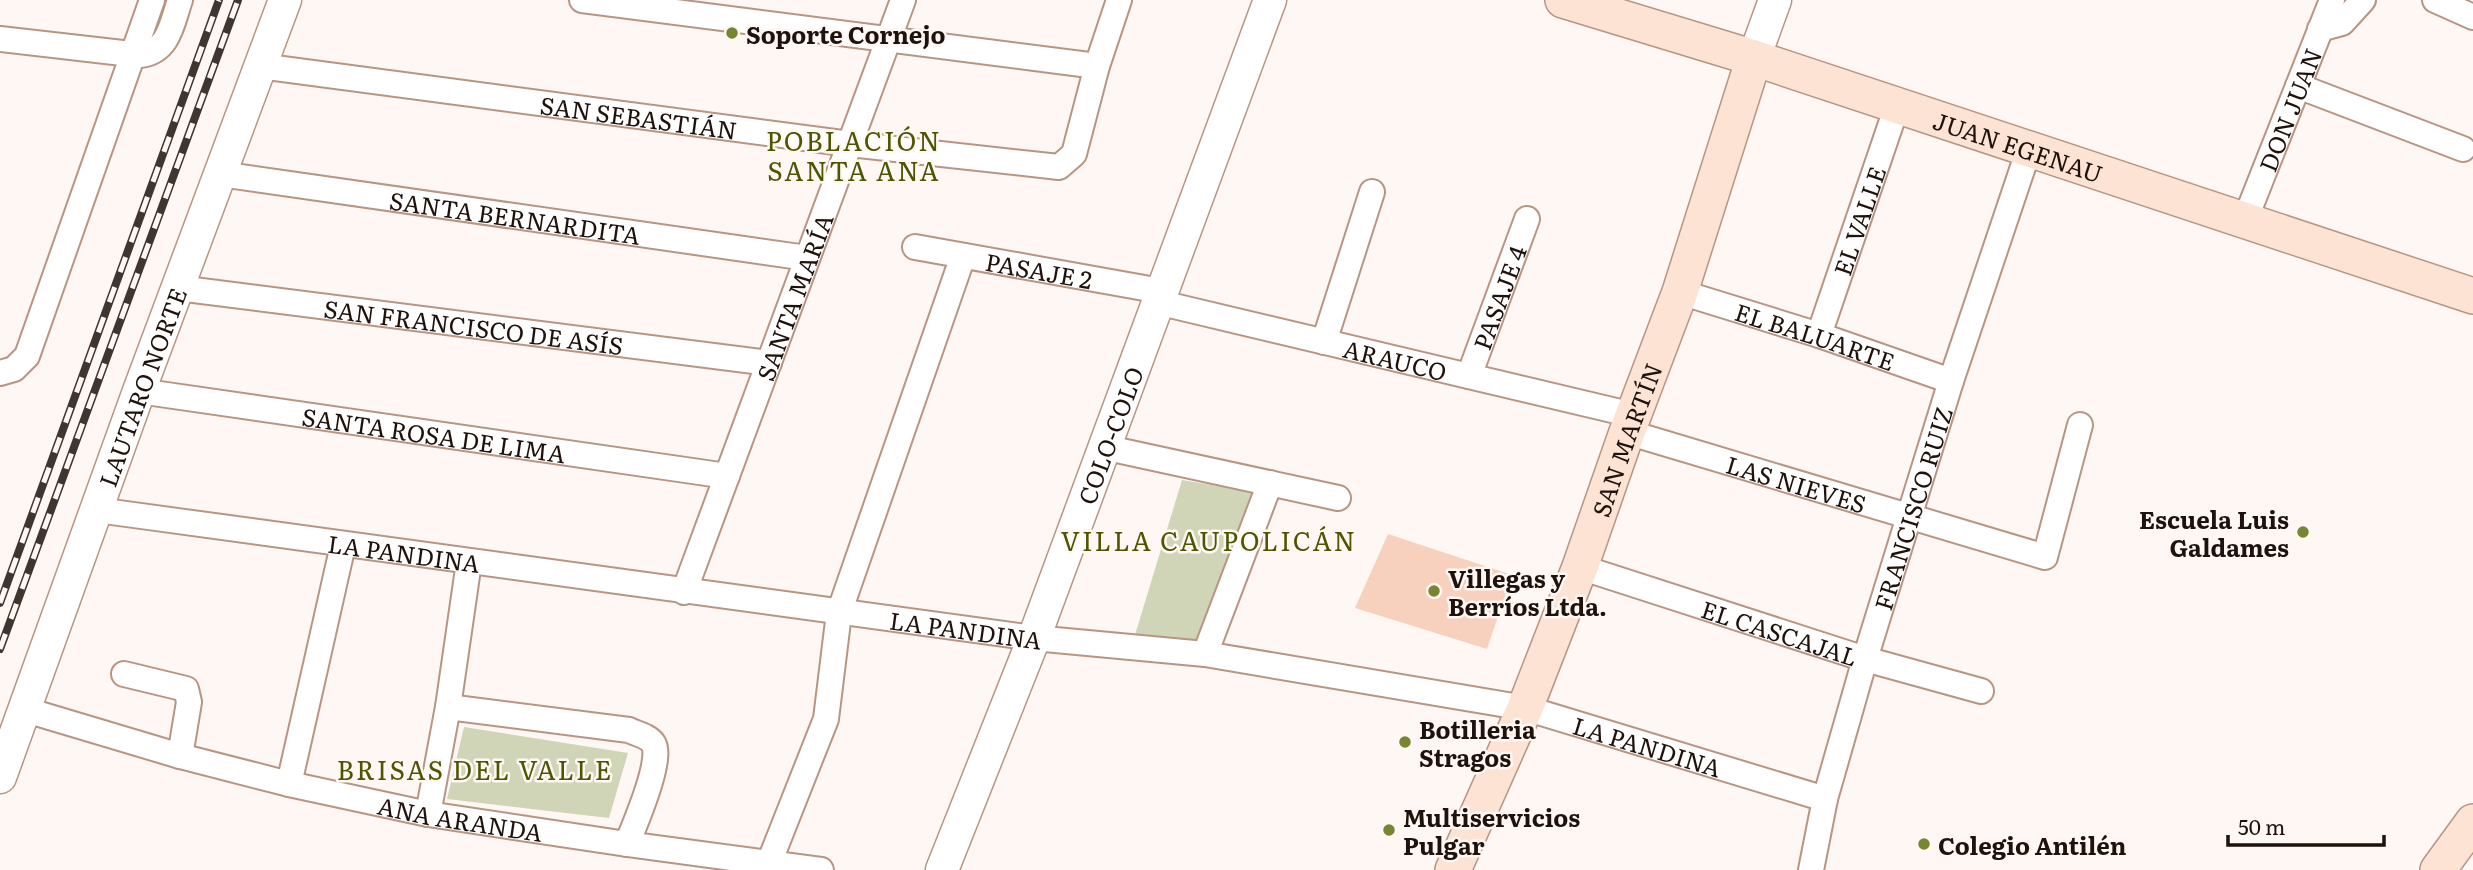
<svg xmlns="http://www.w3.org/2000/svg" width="2473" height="870" font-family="Literata,serif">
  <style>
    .green { fill: #d0d5b8 }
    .building { fill: #f7d1be }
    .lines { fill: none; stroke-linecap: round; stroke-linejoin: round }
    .minor-casing { stroke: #b89583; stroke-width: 28 }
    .tertiary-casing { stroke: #b89583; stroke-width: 35 }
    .secondary-casing { stroke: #b89583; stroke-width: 38 }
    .minor { stroke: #fff; stroke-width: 24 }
    .tertiary { stroke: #fff; stroke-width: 32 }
    .secondary { stroke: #fce3d4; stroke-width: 35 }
    .rail-casing { stroke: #41352f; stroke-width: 8 }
    .rail { stroke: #fff7f3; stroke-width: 5; stroke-dasharray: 16; stroke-linecap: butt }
    .poi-dot { fill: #788533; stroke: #fff7f3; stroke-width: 2.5 }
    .labels { text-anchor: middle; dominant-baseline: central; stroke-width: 5; stroke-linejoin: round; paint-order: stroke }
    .poi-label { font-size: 24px; font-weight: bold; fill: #1f120c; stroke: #fff7f3; text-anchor: start }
    .street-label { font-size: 24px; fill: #1f120c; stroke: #fff7f3 }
    .neighbourhood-label { font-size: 26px; letter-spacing: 2px; fill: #4c5600; stroke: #fff7f3 }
  </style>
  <rect width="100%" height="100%" fill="#fff7f3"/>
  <!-- green -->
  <g class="green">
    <polygon points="1182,480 1253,492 1201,642 1135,635"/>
    <polygon points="464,727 628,753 609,818 447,799"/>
  </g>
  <!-- building -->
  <polygon class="building" points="1388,534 1512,575 1487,649 1355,608"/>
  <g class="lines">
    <defs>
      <g id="minor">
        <polyline points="582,0 1097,66"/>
        <polyline points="2435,0 2473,17"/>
        <polyline points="2320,29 2342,23 2363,0"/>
        <path d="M0 39 140 55C169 52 172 23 180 0"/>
        <path id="s1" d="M260 66 850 144 1059 167 1074 154 1097 66 1119 0"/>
        <polyline points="2298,86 2463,149"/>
        <path id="s2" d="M220 174 807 258"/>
        <path id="s3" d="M2245 220 2332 0"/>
        <path id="s4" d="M915 247 1161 291"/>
        <path id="s5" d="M178 288 769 363"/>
        <path id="s6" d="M1680 292 1819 335 1951 381"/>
        <path id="s7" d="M1157 302 1633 415"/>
        <path id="s8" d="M1819 335 1897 106"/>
        <polyline points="1324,342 1372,192"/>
        <polyline points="0,373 14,369 27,356 152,0"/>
        <path id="s9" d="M1469 376 1527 219"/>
        <path id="s10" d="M139 391 727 476"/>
        <path id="s11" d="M1627 432 2045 557 2080 425"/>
        <polyline points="1103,447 1338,498"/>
        <path id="s12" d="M97 510 1034 638 1205 654 1525 708 1825 799"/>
        <path id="s13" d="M1580 567 1865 659 1981 691"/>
        <path id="s14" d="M684 592 903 0"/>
        <polyline points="1205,654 1270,483"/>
        <polyline points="124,674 186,689 189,702 180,756"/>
        <path d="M448 707 629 730C637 734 648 736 653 743 664 758 634 826 627 844"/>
        <path id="s15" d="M26 710 180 756 289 784 428 814 627 844 821 870"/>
        <polyline points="289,784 343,545"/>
        <polyline points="428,814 448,707 469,562"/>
        <polyline points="769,863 826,719 839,613 963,256"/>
        <path id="s16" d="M1811 870 1825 799 1865 659 1951 381 2029 149"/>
      </g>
      <g id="tertiary">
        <polyline points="1754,58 1775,0"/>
        <path id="s17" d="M0 777 139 391 285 0"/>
        <path id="s18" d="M942 870 1034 638 1270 0"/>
      </g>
      <g id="secondary">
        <path id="s19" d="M1563 0 1754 58 2473 296"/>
        <path id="s20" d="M1453 870 1525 708 1580 567 1627 432 1680 292 1754 58"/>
        <polyline points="2438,870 2473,822"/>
      </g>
    </defs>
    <!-- minor casing -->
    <use href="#minor" class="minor-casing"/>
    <!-- tertiary casing -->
    <use href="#tertiary" class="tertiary-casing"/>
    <!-- secondary casing -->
    <use href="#secondary" class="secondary-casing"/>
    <!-- minor -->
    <use href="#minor" class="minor"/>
    <!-- tertiary -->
    <use href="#tertiary" class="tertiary"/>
    <!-- secondary -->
    <use href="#secondary" class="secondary"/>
    <defs>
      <g id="rail">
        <polyline points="0,603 219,0"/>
        <polyline points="0,649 238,0"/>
      </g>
    </defs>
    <!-- rail casing -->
    <use href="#rail" class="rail-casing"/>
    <!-- rail -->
    <use href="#rail" class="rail"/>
  </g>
  <!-- markers -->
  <g class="poi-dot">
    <circle cx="732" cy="33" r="7"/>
    <circle cx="2303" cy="532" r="7"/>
    <circle cx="1434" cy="591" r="7"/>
    <circle cx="1405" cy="742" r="7"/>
    <circle cx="1389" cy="830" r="7"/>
    <circle cx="1924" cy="844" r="7"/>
  </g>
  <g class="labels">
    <!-- poi labels -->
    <g class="poi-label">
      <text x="746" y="33">Soporte Cornejo</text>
      <text x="2289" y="518" text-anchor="end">Escuela Luis<tspan x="2289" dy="28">Galdames</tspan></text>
      <text x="1448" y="577">Villegas y<tspan x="1448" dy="28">Berríos Ltda.</tspan></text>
      <text x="1419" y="728">Botilleria<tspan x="1419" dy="28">Stragos</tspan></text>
      <text x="1403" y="816">Multiservicios<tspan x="1403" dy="28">Pulgar</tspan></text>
      <text x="1938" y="844">Colegio Antilén</text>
    </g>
    <!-- street labels -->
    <g class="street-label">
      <text stroke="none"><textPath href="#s3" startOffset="119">DON JUAN</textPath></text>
      <text stroke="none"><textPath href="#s1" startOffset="382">SAN SEBASTIÁN</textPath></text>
      <text stroke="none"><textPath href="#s19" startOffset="478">JUAN EGENAU</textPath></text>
      <text stroke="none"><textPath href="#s2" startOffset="298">SANTA BERNARDITA</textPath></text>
      <text stroke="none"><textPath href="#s8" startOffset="121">EL VALLE</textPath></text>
      <text stroke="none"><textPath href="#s4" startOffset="126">PASAJE 2</textPath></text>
      <text stroke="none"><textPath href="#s14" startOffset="315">SANTA MARÍA</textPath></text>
      <text stroke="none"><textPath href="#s9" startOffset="84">PASAJE 4</textPath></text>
      <text stroke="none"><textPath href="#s5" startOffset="298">SAN FRANCISCO DE ASÍS</textPath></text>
      <text stroke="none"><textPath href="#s6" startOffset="142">EL BALUARTE</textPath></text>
      <text stroke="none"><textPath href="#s7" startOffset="245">ARAUCO</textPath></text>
      <text stroke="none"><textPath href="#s17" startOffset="415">LAUTARO NORTE</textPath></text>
      <text stroke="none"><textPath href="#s10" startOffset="298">SANTA ROSA DE LIMA</textPath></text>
      <text stroke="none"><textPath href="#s18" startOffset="466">COLO-COLO</textPath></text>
      <text stroke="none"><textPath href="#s20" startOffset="464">SAN MARTÍN</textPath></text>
      <text stroke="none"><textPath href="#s11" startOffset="177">LAS NIEVES</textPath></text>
      <text stroke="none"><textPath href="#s16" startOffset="376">FRANCISCO RUIZ</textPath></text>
      <text stroke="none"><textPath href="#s12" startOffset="310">LA PANDINA</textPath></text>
      <text stroke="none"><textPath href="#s12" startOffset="877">LA PANDINA</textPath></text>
      <text stroke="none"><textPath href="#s13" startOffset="210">EL CASCAJAL</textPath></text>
      <text stroke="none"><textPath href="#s12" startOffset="1570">LA PANDINA</textPath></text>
      <text stroke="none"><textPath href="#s15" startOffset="448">ANA ARANDA</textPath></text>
    </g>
    <!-- neighbourhood labels -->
    <g class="neighbourhood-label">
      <text x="854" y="139">POBLACIÓN<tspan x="854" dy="30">SANTA ANA</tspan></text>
      <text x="1209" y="539">VILLA CAUPOLICÁN</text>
      <text x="475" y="768">BRISAS DEL VALLE</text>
    </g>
  </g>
  <!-- scale -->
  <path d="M2228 835v10h156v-10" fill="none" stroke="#1f120c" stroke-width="3.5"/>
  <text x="2238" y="835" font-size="21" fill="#1f120c" stroke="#fff7f3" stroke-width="5" paint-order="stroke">50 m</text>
</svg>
